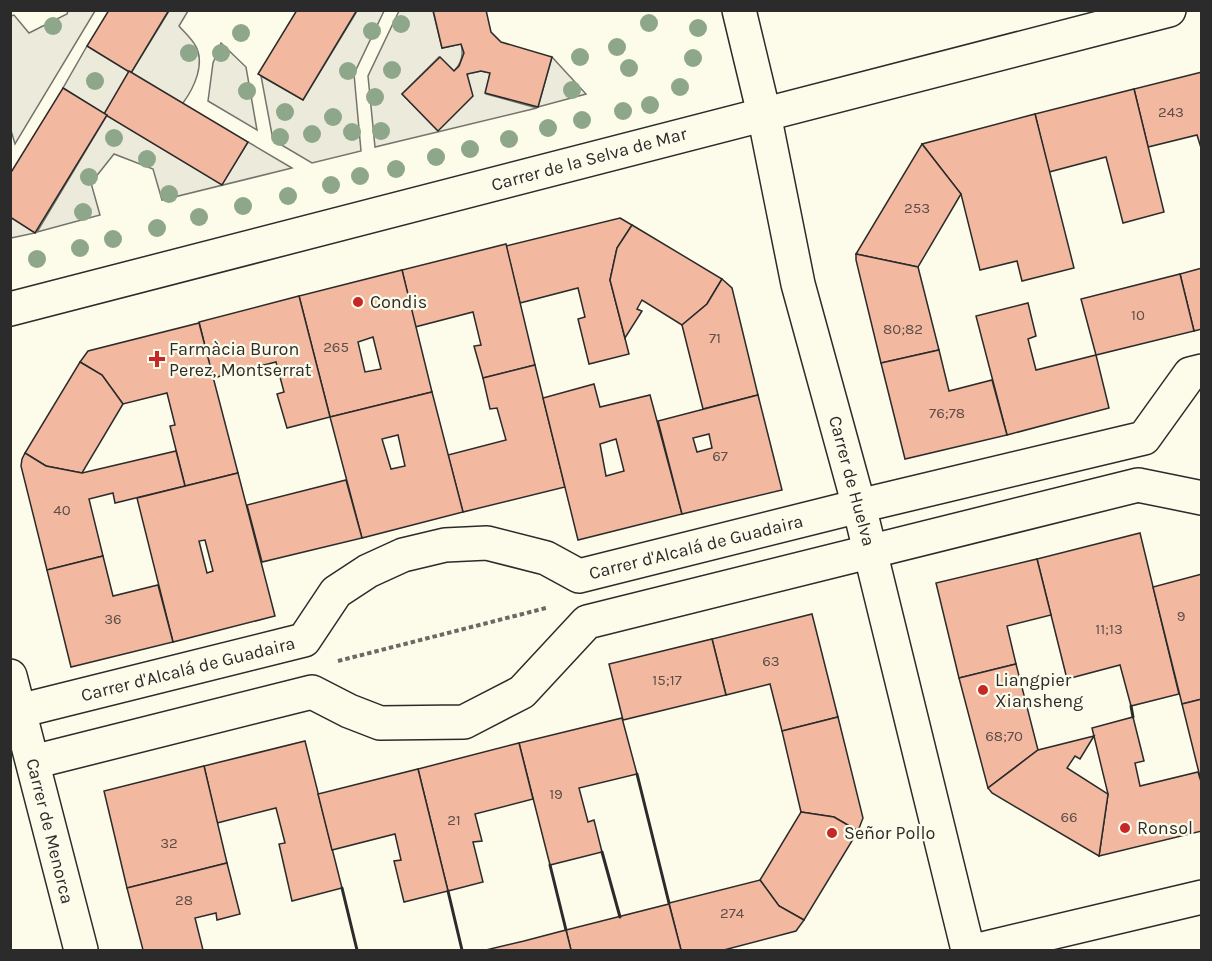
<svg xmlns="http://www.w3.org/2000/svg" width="1212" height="961" font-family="Karla,sans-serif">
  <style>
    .green { fill: #ecebdb; stroke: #74746e; stroke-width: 1.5 }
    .building { fill: #f2b8a0; stroke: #2b2b2b; stroke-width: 1.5; fill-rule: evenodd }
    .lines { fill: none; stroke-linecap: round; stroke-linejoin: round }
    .minor-casing { stroke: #2b2b2b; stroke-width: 36 }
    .path { stroke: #6a6964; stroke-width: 4; stroke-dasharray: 4.5 3; stroke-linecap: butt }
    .minor { stroke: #fdfbea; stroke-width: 33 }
    .wall { stroke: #2b2b2b; stroke-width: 3 }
    .tree { fill: #8ea78a }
    .poi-dot { fill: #c62828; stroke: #fdfbea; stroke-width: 2 }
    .labels { text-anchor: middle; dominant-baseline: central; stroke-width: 4.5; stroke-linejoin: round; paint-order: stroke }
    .number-label { font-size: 15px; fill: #5d4e48 }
    .street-label { font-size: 18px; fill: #2b2b2b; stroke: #fdfbea }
    .poi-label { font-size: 18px; fill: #2b2b2b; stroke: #fdfbea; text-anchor: start }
  </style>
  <rect width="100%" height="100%" fill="#fdfbea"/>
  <!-- green -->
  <g class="green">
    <polygon points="68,11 95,11 15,144 10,127 11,16 14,15 29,33 67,14"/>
    <path d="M169 11H188L179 26C184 32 191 38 195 45 206 63 194 88 183 103L104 114 63 88 87 46 131 73Z"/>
    <polygon points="357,11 384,11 354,74 361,151 312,163 273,140 261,76 303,100"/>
    <path d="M399 11H433L442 48 461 44C464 55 462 63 454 71L439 57 402 94 438 131 467 74 481 71 490 73 486 94 537 108 375 147 368 76Z"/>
    <polygon points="221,43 246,67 257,130 208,101 213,63"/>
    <polygon points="552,57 586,94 538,107"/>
    <polygon points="107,115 222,184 248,142 292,168 162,200 153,169 114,154 91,183 100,215 37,232"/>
    <polygon points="11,217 35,233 11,238"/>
  </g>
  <!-- building -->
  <g class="building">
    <polygon points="109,10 169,10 131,73 87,46"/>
    <polygon points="297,10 357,10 303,100 258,74"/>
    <polygon points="433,10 486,10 491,32 501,42 552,57 538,107 485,93 490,73 481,71 467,74 473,96 438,131 402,94 440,57 454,71 459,66 464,53 461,44 442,48"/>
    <polygon points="129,71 248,142 222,185 104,114"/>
    <polygon points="1202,72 1202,151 1197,135 1148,147 1134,89"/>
    <polygon points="63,88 107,115 35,233 10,217 10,174"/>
    <polygon points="1134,89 1164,212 1123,223 1106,157 1049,172 1035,114"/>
    <polygon points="1035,114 1074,268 1022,281 1017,261 980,270 961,194 922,144"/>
    <polygon points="922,144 961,194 918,267 856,254"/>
    <polygon points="620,218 632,225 617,248 610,280 629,354 589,364 578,319 585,317 578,288 520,303 506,246"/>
    <polygon points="632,225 722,279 707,304 682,325 642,300 637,309 642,311 625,338 610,280 617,248"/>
    <polygon points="506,244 535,365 483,378 474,346 481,345 473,312 415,327 402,270"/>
    <polygon points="856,254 918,267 939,350 881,363 856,260"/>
    <polygon points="1202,268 1202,329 1194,331 1180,274"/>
    <path d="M402 270 432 392 330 417 299 296ZM373 337 381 369 365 372 358 342Z"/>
    <polygon points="1180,274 1194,331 1096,355 1081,299"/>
    <polygon points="722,279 732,288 758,395 703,409 682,325 707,304"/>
    <polygon points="299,296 330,417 287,428 277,394 284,392 276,362 213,378 199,322"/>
    <polygon points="1028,303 1036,336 1028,339 1036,370 1096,355 1109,408 1007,435 976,316"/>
    <polygon points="199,323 238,473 185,486 170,426 175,425 167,393 123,404 102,375 80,362 88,351"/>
    <polygon points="939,350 949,391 992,380 1007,435 905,459 881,363"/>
    <polygon points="80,362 102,375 123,404 82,473 46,466 25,453"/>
    <polygon points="535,365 565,487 463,512 448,455 506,440 497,408 490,409 483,378"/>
    <path d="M594 384 600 407 650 395 682 514 578 540 543 398ZM616 439 624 471 606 476 600 444Z"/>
    <path d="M432 392 463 512 362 538 330 417ZM398 435 405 466 391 469 382 439Z"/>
    <path d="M758 395 782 490 682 514 658 421ZM709 434 712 448 697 452 693 438Z"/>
    <polygon points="176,451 185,486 115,503 113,493 89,499 103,556 47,570 21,466 22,459 25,453 46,466 82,473"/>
    <path d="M238 473 275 616 173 642 137 498ZM205 540 213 571 207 573 199 541Z"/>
    <polygon points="346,480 362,538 262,562 247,505"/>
    <polygon points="1140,533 1179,694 1131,706 1120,665 1067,679 1037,559"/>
    <polygon points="103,556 113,596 158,585 173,642 71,667 47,570"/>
    <polygon points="1037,559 1051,615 1007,626 1016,664 959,678 936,583"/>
    <polygon points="1202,574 1202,699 1182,704 1153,587"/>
    <polygon points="812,614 838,717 782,731 770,684 726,695 712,639"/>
    <polygon points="712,639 726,695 623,720 609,664"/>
    <polygon points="1016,664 1038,750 988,788 959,678"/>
    <polygon points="1202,699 1202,785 1182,704"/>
    <polygon points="838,717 863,818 858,831 834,817 801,812 782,731"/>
    <polygon points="1133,717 1144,761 1135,763 1140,786 1198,772 1202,785 1202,831 1099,856 1108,794 1092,728"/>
    <polygon points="622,718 637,774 579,788 588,822 594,820 602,852 550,865 519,743"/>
    <polygon points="1094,736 1080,759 1075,756 1067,768 1108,794 1099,856 992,793 988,788 1038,750"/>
    <polygon points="305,741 342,888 292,901 279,844 285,843 276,808 217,823 204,766"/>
    <polygon points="519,743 533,799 475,814 482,841 473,842 483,882 448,891 418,769"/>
    <polygon points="204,766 227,863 127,888 104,791"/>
    <polygon points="418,769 448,891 404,902 394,861 401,860 395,834 332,850 318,794"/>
    <polygon points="801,812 834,817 858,831 804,920 779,906 760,880"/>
    <polygon points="227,863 240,914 217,920 216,913 195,918 203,950 143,950 127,888"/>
    <polygon points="760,880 779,906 804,920 796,931 724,950 681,950 669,903"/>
    <polygon points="669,904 681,950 571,950 566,930"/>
    <polygon points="566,930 571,950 486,950 524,941"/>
  </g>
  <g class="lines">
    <defs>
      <g id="minor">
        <polyline points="739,10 764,114 798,284 859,506 968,950"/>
        <polyline points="10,309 1169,10"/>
        <polyline points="10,676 81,950"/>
        <polyline points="19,711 304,640 336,592 368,571 403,555 445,545 487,543 546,558 579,576 859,506 1144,438 1190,374 1202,371"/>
        <polyline points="33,762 312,692 349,711 380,723 464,722 522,692 587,622 1138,485 1202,498"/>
        <polyline points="978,950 1202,897"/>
      </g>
    </defs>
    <!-- minor casing -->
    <use href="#minor" class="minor-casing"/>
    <!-- path -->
    <polyline class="path" points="338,661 546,608"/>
    <!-- minor -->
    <use href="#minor" class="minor"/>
    <!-- wall -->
    <g class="wall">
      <polyline points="1131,706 1133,717"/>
      <polyline points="637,774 669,903"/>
      <polyline points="602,852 620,917"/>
      <polyline points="550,865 566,930"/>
      <polyline points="342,888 357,950"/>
      <polyline points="448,891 462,950"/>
    </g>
  </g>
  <!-- trees -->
  <g class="tree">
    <circle cx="649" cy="23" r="9"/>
    <circle cx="401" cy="24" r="9"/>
    <circle cx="53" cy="26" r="9"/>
    <circle cx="698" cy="28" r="9"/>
    <circle cx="372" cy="31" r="9"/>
    <circle cx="241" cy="33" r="9"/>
    <circle cx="617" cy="47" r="9"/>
    <circle cx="189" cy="53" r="9"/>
    <circle cx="221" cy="53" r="9"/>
    <circle cx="580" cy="57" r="9"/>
    <circle cx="693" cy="58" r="9"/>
    <circle cx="629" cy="68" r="9"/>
    <circle cx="392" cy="70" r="9"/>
    <circle cx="348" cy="71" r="9"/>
    <circle cx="95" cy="81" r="9"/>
    <circle cx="680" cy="87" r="9"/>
    <circle cx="572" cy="90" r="9"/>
    <circle cx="247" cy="91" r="9"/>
    <circle cx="375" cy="97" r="9"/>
    <circle cx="650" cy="105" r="9"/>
    <circle cx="623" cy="111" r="9"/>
    <circle cx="285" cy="112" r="9"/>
    <circle cx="333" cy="117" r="9"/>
    <circle cx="582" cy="120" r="9"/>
    <circle cx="548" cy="128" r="9"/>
    <circle cx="381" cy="131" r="9"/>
    <circle cx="352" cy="132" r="9"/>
    <circle cx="312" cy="134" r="9"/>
    <circle cx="280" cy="137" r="9"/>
    <circle cx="114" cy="138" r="9"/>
    <circle cx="509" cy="139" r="9"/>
    <circle cx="470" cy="149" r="9"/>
    <circle cx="436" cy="157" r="9"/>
    <circle cx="147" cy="159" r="9"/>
    <circle cx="396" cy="169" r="9"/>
    <circle cx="360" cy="176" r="9"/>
    <circle cx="89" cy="177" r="9"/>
    <circle cx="331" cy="185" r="9"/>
    <circle cx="169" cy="194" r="9"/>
    <circle cx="288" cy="196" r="9"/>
    <circle cx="243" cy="206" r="9"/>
    <circle cx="83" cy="212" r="9"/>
    <circle cx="199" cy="217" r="9"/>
    <circle cx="157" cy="228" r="9"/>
    <circle cx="113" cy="239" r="9"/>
    <circle cx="80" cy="248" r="9"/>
    <circle cx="37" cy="259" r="9"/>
  </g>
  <!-- markers -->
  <g class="poi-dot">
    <circle cx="358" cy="302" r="6"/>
    <path d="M154 350h6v6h6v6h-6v6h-6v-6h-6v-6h6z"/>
    <circle cx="983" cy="690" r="6"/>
    <circle cx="1125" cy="828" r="6"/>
    <circle cx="832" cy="833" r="6"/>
  </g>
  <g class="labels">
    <!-- number labels -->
    <g class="number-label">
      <text x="1171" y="112">243</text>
      <text x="917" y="208">253</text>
      <text x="1138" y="315">10</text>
      <text x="903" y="329">80;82</text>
      <text x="715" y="338">71</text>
      <text x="336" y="347">265</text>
      <text x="947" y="413">76;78</text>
      <text x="720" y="456">67</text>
      <text x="62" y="510">40</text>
      <text x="1181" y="616">9</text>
      <text x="113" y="619">36</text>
      <text x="1109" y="629">11;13</text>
      <text x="771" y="661">63</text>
      <text x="667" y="680">15;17</text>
      <text x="1004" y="736">68;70</text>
      <text x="556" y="794">19</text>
      <text x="1069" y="817">66</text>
      <text x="454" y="820">21</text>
      <text x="169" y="843">32</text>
      <text x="184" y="900">28</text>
      <text x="732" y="913">274</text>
    </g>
    <!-- street labels -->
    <g class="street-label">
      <text transform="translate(589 159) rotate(-15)">Carrer de la Selva de Mar</text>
      <text transform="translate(852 481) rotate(75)">Carrer de Huelva</text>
      <text transform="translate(696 547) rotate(-14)">Carrer d'Alcalá de Guadaira</text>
      <text transform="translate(188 669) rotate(-14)">Carrer d'Alcalá de Guadaira</text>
      <text transform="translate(50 831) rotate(76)">Carrer de Menorca</text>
    </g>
    <!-- poi labels -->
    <g class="poi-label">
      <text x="370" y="302">Condis</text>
      <text x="169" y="349">Farmàcia Buron<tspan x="169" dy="21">Perez, Montserrat</tspan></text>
      <text x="995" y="680">Liangpier<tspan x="995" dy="21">Xiansheng</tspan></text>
      <text x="1137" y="828">Ronsol</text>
      <text x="844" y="833">Señor Pollo</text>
    </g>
  </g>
  <!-- border -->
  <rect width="1212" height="961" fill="none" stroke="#2b2b2b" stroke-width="24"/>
</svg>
